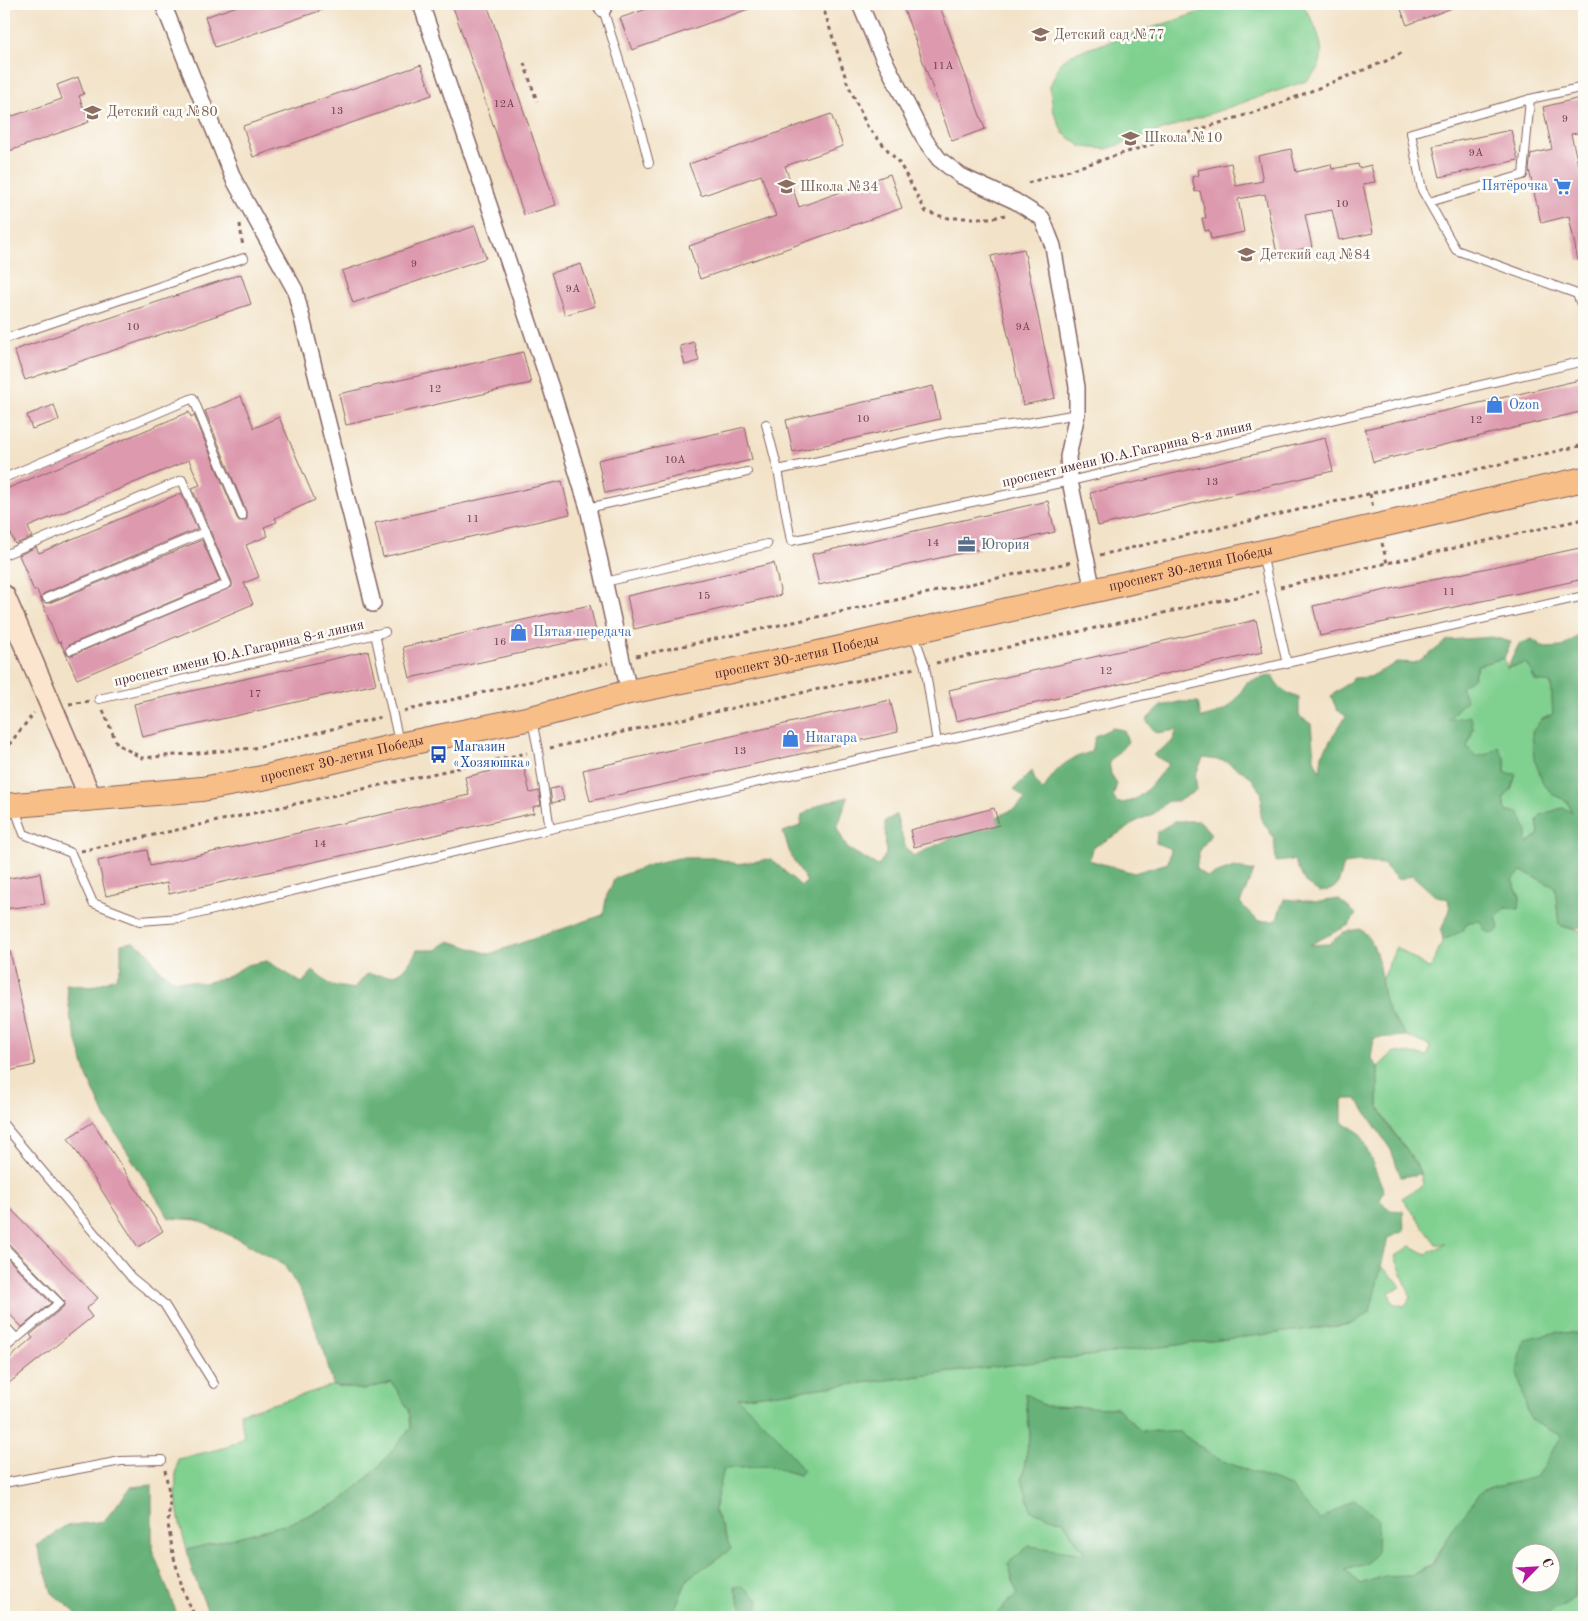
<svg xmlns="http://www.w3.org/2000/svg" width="1588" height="1621" font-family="'Old Standard TT',serif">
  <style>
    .green { fill: #80d090; stroke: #65785e }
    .forest { fill: #68b27a; stroke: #596852; fill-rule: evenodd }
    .building { fill: #dd9aae }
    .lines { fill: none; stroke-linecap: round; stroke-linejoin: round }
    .lane-casing { stroke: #856362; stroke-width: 10 }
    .street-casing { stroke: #856362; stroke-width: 18 }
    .secondary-casing { stroke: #856362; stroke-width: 24 }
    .primary-casing { stroke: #856362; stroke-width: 26 }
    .path { stroke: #856362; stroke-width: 3; stroke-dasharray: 4 4; stroke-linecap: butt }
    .lane { stroke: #fff; stroke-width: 8 }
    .street { stroke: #fff; stroke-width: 15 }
    .secondary { stroke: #fce5cf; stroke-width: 21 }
    .primary { stroke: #f7be87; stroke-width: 24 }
    .labels { text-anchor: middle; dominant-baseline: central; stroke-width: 5; stroke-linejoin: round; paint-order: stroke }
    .number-label { font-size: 11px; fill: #6f3e4c }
    .education-label { font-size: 14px; fill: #785e54; stroke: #fdfcf7; text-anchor: start }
    .shop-label { font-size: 14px; fill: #366cbe; stroke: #fdfcf7; text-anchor: start }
    .street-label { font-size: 14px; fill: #4a1f2b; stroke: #fdfcf7 }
    .service-label { font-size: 14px; fill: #4e5e75; stroke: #fdfcf7; text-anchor: start }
    .transit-label { font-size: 14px; fill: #164399; stroke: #fdfcf7; text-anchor: start }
  </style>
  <rect width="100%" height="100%" fill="#fdfcf7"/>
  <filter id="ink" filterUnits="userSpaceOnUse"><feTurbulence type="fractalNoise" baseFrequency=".02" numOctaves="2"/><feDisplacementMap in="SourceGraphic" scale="10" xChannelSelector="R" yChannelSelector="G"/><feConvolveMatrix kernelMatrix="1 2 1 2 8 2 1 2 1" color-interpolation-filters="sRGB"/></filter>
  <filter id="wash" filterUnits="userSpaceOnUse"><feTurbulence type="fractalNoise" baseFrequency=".0096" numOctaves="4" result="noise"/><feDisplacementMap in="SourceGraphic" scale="20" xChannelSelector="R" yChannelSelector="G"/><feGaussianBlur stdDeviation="1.12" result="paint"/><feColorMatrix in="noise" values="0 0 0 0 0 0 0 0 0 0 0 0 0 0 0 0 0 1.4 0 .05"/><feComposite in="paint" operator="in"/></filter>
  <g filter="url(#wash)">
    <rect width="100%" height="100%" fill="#f2e2c7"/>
    <!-- green -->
    <g class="green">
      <path d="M1225 4H1302C1314 21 1329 49 1317 70 1314 74 1309 78 1306 81L1107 149 1082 147 1063 133 1053 110 1050 86 1060 63 1072 54Z"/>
      <polygon points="1504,658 1507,668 1526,663 1536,681 1551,682 1553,714 1541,720 1554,795 1567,801 1573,813 1562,808 1541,815 1537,821 1539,834 1527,844 1506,812 1503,799 1512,788 1505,773 1505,759 1488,754 1476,757 1467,747 1473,729 1447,720 1458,708 1467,701 1461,687 1473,678 1478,665"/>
      <path d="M1522 871 1555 887 1559 925 1584 933V1334L1558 1332 1562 1436 1536 1478 1483 1490 1456 1524 1432 1564 1411 1576 1382 1577 1360 1584 1345 1570 1366 1564 1320 1521 1289 1486 1220 1460 1179 1432 1141 1431 1117 1408 1045 1406 1025 1394 1030 1434 1022 1479 1063 1521 1085 1554 1008 1563 1017 1594 993 1617H756L734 1588 744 1613 743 1617H715L707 1615 705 1617H671L688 1578 731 1549 714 1510 723 1469 769 1466 799 1475 777 1436 737 1398 1352 1324 1375 1287 1381 1266 1397 1281 1401 1287 1389 1292 1392 1303 1404 1306 1411 1298 1395 1256 1411 1246 1426 1254 1446 1244H1436L1402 1198 1423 1185C1419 1154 1389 1135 1379 1106 1376 1095 1378 1079 1378 1067L1394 1052 1428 1056 1430 1046 1407 1036 1387 1010 1380 983 1396 947 1430 969 1443 940 1462 931 1468 922 1481 921 1499 928 1496 917 1505 908 1520 898 1512 880Z"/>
      <path d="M392 1382 409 1410 411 1428 375 1471 340 1502 288 1524 187 1550C178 1521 172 1489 178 1459L227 1447 244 1437 240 1413 290 1399 333 1385 363 1390Z"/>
      <polygon points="1584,1556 1584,1617 1542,1617 1574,1598 1577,1561"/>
    </g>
    <!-- forest -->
    <g class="forest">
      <path d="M1578 636 1584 638V928L1575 929 1559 925 1555 887 1522 871 1512 880 1520 898 1519 909 1505 908 1496 917 1499 928 1494 934 1485 931 1480 921 1468 922 1462 931 1443 940 1441 930 1450 910 1448 899 1434 895 1412 875 1398 880 1383 864 1359 862 1344 864C1339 882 1339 891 1319 892L1305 882 1294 860 1276 862 1274 838 1260 817 1262 794 1250 776 1225 761 1203 758 1195 776 1197 790 1178 801H1168L1155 813 1135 822 1123 831 1092 848 1089 860 1134 873 1168 863 1171 849 1156 843 1157 832 1175 821H1200L1211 834 1199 852 1196 869 1207 877 1234 867 1254 871 1240 903 1258 921H1276L1284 899 1319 902 1338 899 1356 914 1349 925 1309 945 1329 944 1344 932 1360 929C1383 945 1378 982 1387 1007 1390 1017 1401 1027 1407 1036L1374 1038 1371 1058 1378 1067V1104L1388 1126 1407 1150 1421 1174 1401 1177 1391 1150 1357 1099H1342V1122L1360 1133 1384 1191 1380 1200 1389 1210 1403 1211 1404 1231 1388 1238 1370 1312 1352 1324 738 1398 777 1436 803 1470 799 1475 769 1466 724 1469 714 1510 731 1549 688 1578 671 1617H210L192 1571 187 1550 288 1524 340 1502 375 1471 411 1428 409 1410 392 1382 363 1390 333 1385 325 1354 304 1297 284 1265 240 1240 197 1220 169 1218 106 1118 87 1076 71 1020 66 984 91 987 116 978 121 966V944L133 942 148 952 158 969 175 980 203 983 225 978 247 965 267 961 302 983 313 971 330 985 354 989 367 974C397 977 402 978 417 950H435L449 941 489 954 603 915 607 895 615 878 655 863 679 858H714L737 864 771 859 801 886 807 882 791 856 783 832 800 826 802 815 821 804 848 797 837 828 847 848 878 866 886 854 885 821 896 815 905 846 913 856 1016 808 1025 799 1014 789 1032 771 1035 780 1043 791C1055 768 1067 759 1091 752L1096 736 1112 728 1124 730 1128 742 1109 762 1111 774 1117 783 1113 797 1118 803C1143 803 1153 780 1169 764L1153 755 1172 742 1177 730 1156 733 1146 720 1161 706 1179 702H1198L1201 718C1229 712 1233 705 1247 682L1272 675C1278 688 1286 693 1299 698V716L1311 724 1314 759 1320 772 1322 755 1334 734 1346 716 1337 710 1331 696 1354 678 1370 677 1398 662 1415 663 1430 654 1448 640 1492 637 1511 642 1504 658 1478 665 1473 678 1461 687 1467 701 1458 708 1448 720 1471 716 1473 729 1467 747 1476 757 1488 754 1498 747 1505 759V773L1516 774 1512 788 1503 799 1506 812H1519L1527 830V844L1539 834 1537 821 1541 815 1562 808 1572 812 1567 801 1554 795 1543 783 1534 758 1532 732 1541 720 1553 714 1551 683 1536 681 1526 663 1507 668 1519 644 1532 639 1545 648 1562 647Z"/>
      <path d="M1558 1332 1584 1334V1556L1577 1561 1574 1598 1542 1617H993L1017 1594 1008 1563 1029 1546 1085 1554 1063 1521 1031 1511 1022 1479 1030 1434 1025 1393 1045 1406 1117 1408 1141 1431 1179 1432 1220 1460 1290 1486 1320 1520 1354 1499 1378 1519 1377 1552 1366 1564 1345 1570 1360 1584 1382 1577 1411 1576 1432 1565 1456 1524 1483 1490 1536 1477 1562 1436 1530 1420 1517 1372 1524 1339ZM1520 1554H1550V1584H1520Z"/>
      <polygon points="152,1485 152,1549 178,1617 77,1617 75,1612 52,1593 37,1545 65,1526 104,1521 131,1487"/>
      <polygon points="742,1586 759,1600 756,1617 743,1617 743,1613 734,1587"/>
    </g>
    <g id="blocks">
      <!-- building -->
      <g class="building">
        <polygon points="243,4 334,4 334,6 215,47 205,17"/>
        <polygon points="452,4 487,4 556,205 524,215"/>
        <polygon points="662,4 757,4 757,6 632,50 620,18"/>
        <polygon points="902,4 939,4 985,129 952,141"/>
        <polygon points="1399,4 1460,4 1460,5 1407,25"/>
        <polygon points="421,65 432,95 253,157 243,126"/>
        <polygon points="78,77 84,94 79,96 89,122 4,153 4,119 62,99 57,85"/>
        <polygon points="1584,97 1584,132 1571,134 1578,164 1584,162 1584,260 1578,261 1569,216 1541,223 1529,170 1531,154 1552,149 1543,107"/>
        <polygon points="831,114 843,146 785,166 799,207 890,174 902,208 700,279 689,246 776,216 761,175 701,196 689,164"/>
        <polygon points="1511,130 1518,160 1440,177 1433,146"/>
        <polygon points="1291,149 1296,172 1331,164 1332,169 1358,164 1359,168 1371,165 1375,182 1363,184 1373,233 1339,240 1332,210 1305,215 1312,247 1277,254 1265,194 1238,199 1244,232 1211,239 1209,230 1205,231 1202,218 1206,218 1200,191 1195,192 1192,177 1199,175 1198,170 1231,163 1236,186 1263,181 1258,156"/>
        <polygon points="475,226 486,258 353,303 342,271"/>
        <polygon points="1024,249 1055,398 1023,405 991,256"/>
        <polygon points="581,264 595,306 565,315 551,273"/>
        <polygon points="241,274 251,304 25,380 14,350"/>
        <polygon points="694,342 699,361 685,365 680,346"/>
        <polygon points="523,352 531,383 346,425 339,394"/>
        <polygon points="1584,379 1584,411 1373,462 1365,429"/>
        <polygon points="933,386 940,419 793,452 786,420"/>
        <polygon points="241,396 254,428 279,417 315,500 275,518 277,522 264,527 268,536 246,545 259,577 244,583 253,604 77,679 60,641 58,642 37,590 34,591 19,555 36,547 39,553 181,493 197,529 45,593 42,597 42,601 46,603 49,603 202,540 220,581 69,645 66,649 66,653 70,655 73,655 232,587 232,582 192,488 200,485 189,460 28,527 32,537 15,544 4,518 4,490 189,412 191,417 194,415 237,518 239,521 244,521 247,519 247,514 205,411"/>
        <polygon points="54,405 59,420 32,429 27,415"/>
        <polygon points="745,427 752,460 605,493 598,460"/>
        <polygon points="1325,438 1333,471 1098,526 1090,493"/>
        <polygon points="562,481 570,514 383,557 375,523"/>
        <polygon points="1048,501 1055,532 819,585 812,554"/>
        <polygon points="1584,547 1584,579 1320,636 1313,606"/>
        <polygon points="774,563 781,595 634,629 627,596"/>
        <polygon points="590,605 597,636 410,678 403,647"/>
        <polygon points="1256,620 1263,652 956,721 949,690"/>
        <polygon points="368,651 376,684 142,737 134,704"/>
        <polygon points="890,700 898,732 590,801 583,770"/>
        <polygon points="523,764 530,793 539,791 541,805 533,807 534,813 169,894 167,883 106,896 98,861 147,850 150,866 469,795 465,777"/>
        <polygon points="561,787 564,800 552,803 550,789"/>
        <polygon points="994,808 999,825 914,847 910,830"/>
        <polygon points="40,873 45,904 4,909 4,879"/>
        <polygon points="4,951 10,951 35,1065 4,1072"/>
        <polygon points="93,1122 163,1231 138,1247 68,1138"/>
        <polygon points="4,1202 98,1298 86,1309 92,1317 4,1387 4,1363 33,1338 30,1335 63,1307 65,1302 8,1243 4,1242"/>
        <polygon points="4,1255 51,1303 22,1327 4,1308"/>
      </g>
    </g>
  </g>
  <g filter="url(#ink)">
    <use href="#blocks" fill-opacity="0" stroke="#856362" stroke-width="1"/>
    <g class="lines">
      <defs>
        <g id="lane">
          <polyline points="603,9 638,121 649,163"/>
          <polyline points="1530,99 1584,87"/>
          <polyline points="1429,202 1523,175 1530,99 1411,133 1422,190 1456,250 1577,294 1584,312"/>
          <polyline points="4,339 244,258"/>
          <polyline points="766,424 778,470 791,541 1070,481 1584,361"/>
          <polyline points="778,470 950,432 1027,423 1077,414"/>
          <polyline points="4,478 193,398 242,516"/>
          <polyline points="588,508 747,472"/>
          <polyline points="1262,554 1287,664"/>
          <polyline points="4,555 182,480 227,584 71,650"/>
          <polyline points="605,582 767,544"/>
          <polyline points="47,598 205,532"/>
          <polyline points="375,634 399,742"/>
          <polyline points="914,635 925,666 937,743"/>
          <polyline points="99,699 385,632"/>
          <polyline points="532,720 538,750 550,829"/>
          <polyline points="15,809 24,834 71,853 93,903 140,921 180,918 550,829 1584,596"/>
          <polyline points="4,1125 131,1277 164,1304 214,1384"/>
          <polyline points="4,1247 59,1303 4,1349"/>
          <polyline points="4,1325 16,1338"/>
          <polyline points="4,1483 121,1461 162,1460"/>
        </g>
        <g id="street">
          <polyline points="163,4 234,180 295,290 373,604"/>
          <polyline points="421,4 551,388 588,508 629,692"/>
          <polyline points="601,4 603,9"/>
          <polyline points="860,4 878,47 925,140 939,159 961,176 1015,201 1042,218 1053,246 1077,387 1077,414 1068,457 1070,481 1093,591"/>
        </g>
        <polyline id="secondary" points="4,596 91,799"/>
        <g id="primary">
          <path id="s1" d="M4 806 202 789 262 778 409 743 531 718 629 692 814 654 1584 479"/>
        </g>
      </defs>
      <!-- lane casing -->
      <use href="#lane" class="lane-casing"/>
      <!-- street casing -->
      <use href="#street" class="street-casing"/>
      <!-- secondary casing -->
      <use href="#secondary" class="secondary-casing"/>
      <!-- primary casing -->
      <use href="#primary" class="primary-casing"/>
      <!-- path -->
      <g class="path">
        <polyline points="822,4 847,82 867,126 900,164 926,212 948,218 993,218 1005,215"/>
        <polyline points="524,63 537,101"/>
        <polyline points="1028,183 1271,107 1386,61 1405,51"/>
        <polyline points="240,224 243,248"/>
        <polyline points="1370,494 1373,508"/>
        <polyline points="1382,543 1387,563"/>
        <polyline points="1100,555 1584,445"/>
        <polyline points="1280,587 1584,519"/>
        <polyline points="636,656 1072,562"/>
        <polyline points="936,663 1259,592"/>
        <polyline points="69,704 90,701"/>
        <polyline points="103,710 117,744 142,758 254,748 381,717"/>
        <polyline points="404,711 608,663"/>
        <polyline points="550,748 915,668"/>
        <polyline points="4,751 34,713"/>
        <polyline points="81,851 527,753"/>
        <polyline points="165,1470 170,1498 168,1524 173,1554 183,1590 195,1617"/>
      </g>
      <!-- lane -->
      <use href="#lane" class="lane"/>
      <!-- street -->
      <use href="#street" class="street"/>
      <!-- secondary -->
      <use href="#secondary" class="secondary"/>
      <!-- primary -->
      <use href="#primary" class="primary"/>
    </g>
  </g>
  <!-- icons -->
  <defs>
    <symbol id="school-bare" viewBox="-9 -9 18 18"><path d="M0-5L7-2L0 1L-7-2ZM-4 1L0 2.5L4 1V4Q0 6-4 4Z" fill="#8d6e63" stroke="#fdfcf7" stroke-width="2.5" paint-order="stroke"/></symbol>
    <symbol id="supermarket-bare" viewBox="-9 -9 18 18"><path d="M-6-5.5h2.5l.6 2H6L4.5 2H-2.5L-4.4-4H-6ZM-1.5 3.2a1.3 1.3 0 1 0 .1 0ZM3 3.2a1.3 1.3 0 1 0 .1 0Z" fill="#3f7fe0" stroke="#fdfcf7" stroke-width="2.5" paint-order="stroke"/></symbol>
    <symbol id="shop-bare" viewBox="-9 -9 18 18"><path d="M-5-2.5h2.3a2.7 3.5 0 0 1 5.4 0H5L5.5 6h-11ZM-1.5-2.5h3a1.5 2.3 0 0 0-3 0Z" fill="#3f7fe0" stroke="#fdfcf7" stroke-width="2.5" paint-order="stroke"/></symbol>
    <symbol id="office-bare" viewBox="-9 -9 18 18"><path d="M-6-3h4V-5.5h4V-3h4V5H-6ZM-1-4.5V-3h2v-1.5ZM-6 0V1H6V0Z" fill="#5c6f8a" stroke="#fdfcf7" stroke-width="2.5" paint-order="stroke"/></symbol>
    <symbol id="bus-bare" viewBox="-9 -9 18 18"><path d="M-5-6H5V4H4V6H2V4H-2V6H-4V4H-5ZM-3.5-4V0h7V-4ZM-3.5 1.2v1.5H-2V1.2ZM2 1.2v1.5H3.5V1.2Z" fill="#1a4fb4" stroke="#fdfcf7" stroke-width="2.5" paint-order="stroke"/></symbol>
  </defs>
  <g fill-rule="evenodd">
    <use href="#school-bare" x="1028" y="22" width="25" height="25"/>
    <use href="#school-bare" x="80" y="100" width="25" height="25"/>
    <use href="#school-bare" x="1118" y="126" width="25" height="25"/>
    <use href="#supermarket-bare" x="1550" y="174" width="25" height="25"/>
    <use href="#school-bare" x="774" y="174" width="25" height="25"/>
    <use href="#school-bare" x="1234" y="242" width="25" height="25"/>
    <use href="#shop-bare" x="1482" y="392" width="25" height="25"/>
    <use href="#office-bare" x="954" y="532" width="25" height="25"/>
    <use href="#shop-bare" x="506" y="620" width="25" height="25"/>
    <use href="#shop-bare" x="778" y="726" width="25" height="25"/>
    <use href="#bus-bare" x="426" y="742" width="25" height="25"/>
  </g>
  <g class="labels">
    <!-- number labels -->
    <g class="number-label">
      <text x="943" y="66">11А</text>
      <text x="504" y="104">12А</text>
      <text x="337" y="111">13</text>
      <text x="1565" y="119">9</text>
      <text x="1476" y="153">9А</text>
      <text x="1342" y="204">10</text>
      <text x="414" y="264">9</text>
      <text x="573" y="289">9А</text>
      <text x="133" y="327">10</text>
      <text x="1023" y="327">9А</text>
      <text x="435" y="389">12</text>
      <text x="863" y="419">10</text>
      <text x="1476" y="420">12</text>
      <text x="675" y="460">10А</text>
      <text x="1212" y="482">13</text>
      <text x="473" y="519">11</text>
      <text x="933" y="543">14</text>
      <text x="1449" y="592">11</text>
      <text x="704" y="596">15</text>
      <text x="500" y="642">16</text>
      <text x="1106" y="671">12</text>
      <text x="255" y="694">17</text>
      <text x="740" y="751">13</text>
      <text x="320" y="844">14</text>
    </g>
    <!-- education labels -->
    <g class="education-label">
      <text x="1054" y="35">Детский сад №77</text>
      <text x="107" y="112">Детский сад №80</text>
      <text x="1144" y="138">Школа №10</text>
      <text x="800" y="187">Школа №34</text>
      <text x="1260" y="255">Детский сад №84</text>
    </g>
    <!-- shop labels -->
    <g class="shop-label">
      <text x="1548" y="186" text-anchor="end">Пятёрочка</text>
      <text x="1509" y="405">Ozon</text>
      <text x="533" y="632">Пятая передача</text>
      <text x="805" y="738">Ниагара</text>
    </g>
    <!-- street labels -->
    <g class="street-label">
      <text transform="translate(1127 454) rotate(-13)">проспект имени Ю.А.Гагарина 8-я линия</text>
      <text stroke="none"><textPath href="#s1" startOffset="1212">проспект 30-летия Победы</textPath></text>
      <text transform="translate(239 653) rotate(-13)">проспект имени Ю.А.Гагарина 8-я линия</text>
      <text stroke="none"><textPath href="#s1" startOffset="808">проспект 30-летия Победы</textPath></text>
      <text stroke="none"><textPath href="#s1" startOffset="342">проспект 30-летия Победы</textPath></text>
    </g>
    <!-- service labels -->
    <g class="service-label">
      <text x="981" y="545">Югория</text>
    </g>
    <!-- transit labels -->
    <g class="transit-label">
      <text x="453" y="747">Магазин<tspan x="453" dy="16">«Хозяюшка»</tspan></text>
    </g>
  </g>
  <!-- margin -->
  <rect width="1588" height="1621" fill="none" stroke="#fdfcf7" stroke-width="20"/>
  <!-- north arrow -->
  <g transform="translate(1536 1568) rotate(66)"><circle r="24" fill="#fdfcf7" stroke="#b5a4a5"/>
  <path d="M0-4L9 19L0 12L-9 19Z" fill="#b5179e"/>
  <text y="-8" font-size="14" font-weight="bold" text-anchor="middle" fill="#4a1f2b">С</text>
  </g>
</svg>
